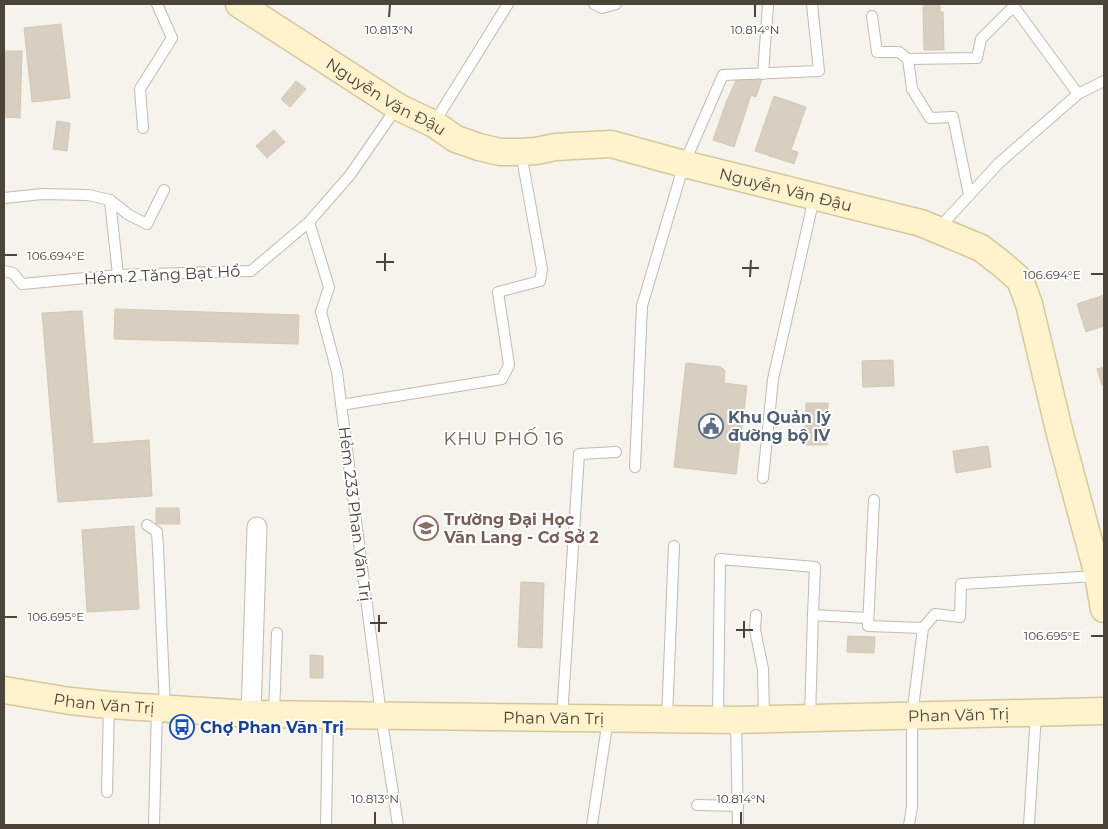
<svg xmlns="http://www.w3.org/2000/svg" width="1108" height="829" font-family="Montserrat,sans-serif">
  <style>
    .building { fill: #d8cfc1; stroke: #d3c7b4 }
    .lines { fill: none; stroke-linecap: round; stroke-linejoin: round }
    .lane-casing { stroke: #c2bbae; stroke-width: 12 }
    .street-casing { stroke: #c2bbae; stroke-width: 21 }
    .secondary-casing { stroke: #d6c79b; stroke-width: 29 }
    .lane { stroke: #fff; stroke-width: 10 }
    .street { stroke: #fff; stroke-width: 19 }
    .secondary { stroke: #fff3cd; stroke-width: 26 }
    .ticks { fill: none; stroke: #4b4439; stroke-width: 2 }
    .labels { text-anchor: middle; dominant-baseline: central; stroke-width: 4; stroke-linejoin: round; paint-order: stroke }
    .street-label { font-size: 16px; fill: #4b4439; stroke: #fff }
    .service-label { font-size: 16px; font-weight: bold; fill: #4e5e75; stroke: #fff; text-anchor: start }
    .education-label { font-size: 16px; font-weight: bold; fill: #785e54; stroke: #fff; text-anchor: start }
    .transit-label { font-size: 16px; font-weight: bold; fill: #164399; stroke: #fff; text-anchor: start }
    .neighbourhood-label { font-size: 18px; letter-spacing: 1px; fill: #6e6250; stroke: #fff }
    .ticks-label { font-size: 12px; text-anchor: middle; fill: #4b4439; stroke: #fff; stroke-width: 4; stroke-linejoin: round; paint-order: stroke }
  </style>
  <rect width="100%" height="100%" fill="#f6f3ec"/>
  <!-- building -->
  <g class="building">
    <polygon points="923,4 940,4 940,12 943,12 944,50 924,50"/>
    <polygon points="61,24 70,98 32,102 24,28"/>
    <polygon points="4,51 22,51 20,118 4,117"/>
    <polygon points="738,76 763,76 756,97 751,95 734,147 713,140 726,103"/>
    <polygon points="296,81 306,89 290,107 281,99"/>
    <polygon points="774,96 806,107 791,150 798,152 794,164 755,151"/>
    <polygon points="57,121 70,123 67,151 53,149"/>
    <polygon points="274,130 285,142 267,158 256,146"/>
    <polygon points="1104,295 1104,326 1086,332 1077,304"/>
    <polygon points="115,309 299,315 298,344 114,339"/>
    <polygon points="82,311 93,444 149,440 152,496 58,502 42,313"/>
    <polygon points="893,360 894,386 863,387 862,361"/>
    <polygon points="686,363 721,367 725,371 724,383 747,386 736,474 674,467"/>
    <polygon points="1104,367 1104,385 1102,385 1097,369"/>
    <polygon points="806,403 828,403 827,445 805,445"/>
    <polygon points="988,446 991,467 956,473 953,451"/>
    <polygon points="156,508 179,508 180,524 156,524"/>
    <polygon points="134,526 139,609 87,612 82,530"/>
    <polygon points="521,582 544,583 542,648 518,647"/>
    <polygon points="848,636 875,637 874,653 847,652"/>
    <polygon points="310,655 323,656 323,678 310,678"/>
  </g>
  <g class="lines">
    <defs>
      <g id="lane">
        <polyline points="594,4 602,8 616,4"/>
        <polyline points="1012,4 1078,94"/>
        <polyline points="872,16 877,52 899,52 908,59 977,58 981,39 1014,6"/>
        <polyline points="908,59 912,89 930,118 953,117 969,195"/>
        <polyline points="763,74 768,5"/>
        <polyline points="434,123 508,4"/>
        <polyline points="143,128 140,89 172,38 157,4"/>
        <polyline points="4,198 42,194 88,195 110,200 129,215 147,224 164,190"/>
        <polyline points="110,200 118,275"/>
        <polyline points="309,222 329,287 321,312 337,372 381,715 398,825"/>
        <polyline points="939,228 999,163 1078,94 1104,81"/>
        <polyline points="4,271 13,273 22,284 118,275 251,271 309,222 350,175 397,107"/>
        <polyline points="341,405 502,379 509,365 498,292 540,281 542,269 521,153"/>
        <polyline points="635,467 642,306 684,164 723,75 819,71 812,4"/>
        <polyline points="763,478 773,379 814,198"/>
        <polyline points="874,500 868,626 923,628 912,716 912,807 909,825"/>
        <polyline points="147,525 157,532 158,548 165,708"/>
        <polyline points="756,615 755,630 763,669 764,718"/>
        <polyline points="923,628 935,614 960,617 961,584 1097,576"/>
        <polyline points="274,713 277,633"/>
        <polyline points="562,717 579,454 616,452"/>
        <polyline points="810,717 813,615 867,618"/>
        <polyline points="667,718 674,546"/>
        <polyline points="718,719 720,559 815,567 813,615"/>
        <polyline points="736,721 738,825"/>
        <polyline points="107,792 109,706"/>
        <polyline points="697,805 738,806"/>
        <polyline points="154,825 157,708"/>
        <polyline points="326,825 328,716"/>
        <polyline points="592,825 608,719"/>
        <polyline points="1029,825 1036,714"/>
      </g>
      <polyline id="street" points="251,714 257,527"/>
      <g id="secondary">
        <path id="s1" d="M239 4 398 107 434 124 456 139 479 147 500 152H521L536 151 555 147 611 144 684 164 921 223 981 248 1003 265 1020 280 1029 304 1060 434 1098 575 1104 609"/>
        <path id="s2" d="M4 690 70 701 109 705 251 714 736 720 1104 711"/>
      </g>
    </defs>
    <!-- lane casing -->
    <use href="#lane" class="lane-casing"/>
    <!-- street casing -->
    <use href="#street" class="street-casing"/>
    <!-- secondary casing -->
    <use href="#secondary" class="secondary-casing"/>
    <!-- lane -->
    <use href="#lane" class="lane"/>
    <!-- street -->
    <use href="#street" class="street"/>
    <!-- secondary -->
    <use href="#secondary" class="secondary"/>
  </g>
  <!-- ticks -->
  <path class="ticks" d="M389 17 390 5M755 17V5M5 255H17M376 262H394M742 268H759M385 271V253M1091 274H1103M750 277 751 260M5 617H17M370 623H387M736 630H753M379 632V615M1091 636H1103M744 638V621M375 824V812M741 824V812"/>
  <!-- icons -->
  <defs>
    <symbol id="civic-ring" viewBox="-11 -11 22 22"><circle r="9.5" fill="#fff" stroke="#5c6f8a" stroke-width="1.5"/><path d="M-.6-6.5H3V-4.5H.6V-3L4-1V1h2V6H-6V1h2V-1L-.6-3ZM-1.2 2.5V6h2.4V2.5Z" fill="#5c6f8a"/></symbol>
    <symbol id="university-ring" viewBox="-11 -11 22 22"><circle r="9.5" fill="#fff" stroke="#8d6e63" stroke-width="1.5"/><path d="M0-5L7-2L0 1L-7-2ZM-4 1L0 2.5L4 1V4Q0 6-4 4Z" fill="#8d6e63"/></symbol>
    <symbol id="bus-ring" viewBox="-11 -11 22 22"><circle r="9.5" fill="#fff" stroke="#1a4fb4" stroke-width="1.5"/><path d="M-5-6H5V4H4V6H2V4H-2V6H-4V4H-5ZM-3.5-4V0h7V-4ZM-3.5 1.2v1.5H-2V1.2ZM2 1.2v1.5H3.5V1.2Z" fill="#1a4fb4"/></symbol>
  </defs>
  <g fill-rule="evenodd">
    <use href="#civic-ring" x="697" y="412" width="28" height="28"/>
    <use href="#university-ring" x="412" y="514" width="28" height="28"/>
    <use href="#bus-ring" x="168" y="713" width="28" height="28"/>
  </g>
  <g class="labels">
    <!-- street labels -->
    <g class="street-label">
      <text stroke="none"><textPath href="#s1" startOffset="174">Nguyễn Văn Đậu</textPath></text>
      <text stroke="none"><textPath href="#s1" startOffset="594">Nguyễn Văn Đậu</textPath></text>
      <text transform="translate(162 275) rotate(-3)">Hẻm 2 Tăng Bạt Hổ</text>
      <text transform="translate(355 514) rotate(83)">Hẻm 233 Phan Văn Trị</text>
      <text stroke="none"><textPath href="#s2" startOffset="101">Phan Văn Trị</textPath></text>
      <text stroke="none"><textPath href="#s2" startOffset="956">Phan Văn Trị</textPath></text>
      <text stroke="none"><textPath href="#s2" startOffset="551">Phan Văn Trị</textPath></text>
    </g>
    <!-- service labels -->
    <g class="service-label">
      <text x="728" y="417">Khu Quản lý<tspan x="728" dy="18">đường bộ IV</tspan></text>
    </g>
    <!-- education labels -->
    <g class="education-label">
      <text x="444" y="519">Trường Đại Học<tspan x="444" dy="18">Văn Lang - Cơ Sở 2</tspan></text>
    </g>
    <!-- transit labels -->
    <g class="transit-label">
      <text x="200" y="727">Chợ Phan Văn Trị</text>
    </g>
    <!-- neighbourhood labels -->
    <g class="neighbourhood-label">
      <text x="504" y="439">KHU PHỐ 16</text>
    </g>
  </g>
  <g class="ticks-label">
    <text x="389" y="34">10.813°N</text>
    <text x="755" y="34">10.814°N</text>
    <text x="56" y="260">106.694°E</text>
    <text x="1052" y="279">106.694°E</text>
    <text x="56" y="621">106.695°E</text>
    <text x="1052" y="640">106.695°E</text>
    <text x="375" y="803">10.813°N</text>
    <text x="741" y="803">10.814°N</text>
  </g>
  <!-- border -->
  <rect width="1108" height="829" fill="none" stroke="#4b4439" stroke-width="10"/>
</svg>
